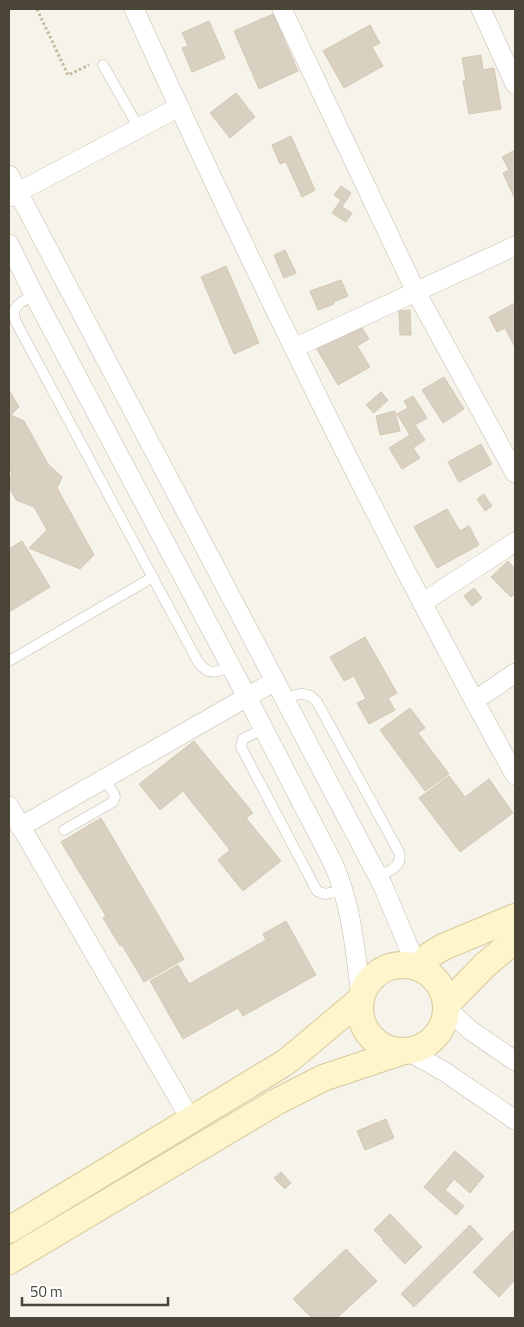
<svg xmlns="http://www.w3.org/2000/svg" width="524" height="1327" font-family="'Titillium Web',sans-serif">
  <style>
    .building { fill: #d8d0c0; stroke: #d4c8b3 }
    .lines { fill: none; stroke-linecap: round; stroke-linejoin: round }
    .service-casing { stroke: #c2bcad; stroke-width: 11 }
    .minor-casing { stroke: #c2bcad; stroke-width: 20 }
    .secondary-casing { stroke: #d7ca9a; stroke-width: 28 }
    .path { stroke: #c5b99e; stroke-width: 3; stroke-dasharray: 2.5 2.5; stroke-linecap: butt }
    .service { stroke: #fff; stroke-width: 10 }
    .minor { stroke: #fff; stroke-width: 19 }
    .secondary { stroke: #fff5cc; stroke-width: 26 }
  </style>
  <rect width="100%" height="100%" fill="#f6f3eb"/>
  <!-- building -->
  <g class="building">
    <polygon points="273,14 298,71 259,89 234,31"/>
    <polygon points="209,21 225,58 192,72 182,48 188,46 182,33"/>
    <polygon points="370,25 380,43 372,47 383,66 344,88 323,51"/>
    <polygon points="481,55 483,70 494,68 501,109 469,114 463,81 466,81 462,58"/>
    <polygon points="236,93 255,117 230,138 210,113"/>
    <polygon points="291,136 315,190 302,197 286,162 280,164 272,145"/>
    <polygon points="515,150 515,199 503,173 509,170 502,157"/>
    <polygon points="341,186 351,193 342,207 352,213 346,222 332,213 341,200 334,195"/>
    <polygon points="285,250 296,273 284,278 274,255"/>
    <polygon points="226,266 259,343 234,354 201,277"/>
    <polygon points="341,280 348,296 333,302 334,304 318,310 310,291"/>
    <polygon points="515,303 515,347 505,328 497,332 489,317"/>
    <polygon points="410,310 411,335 400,335 399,311"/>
    <polygon points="356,318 369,339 357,346 370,367 338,385 314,344"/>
    <polygon points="444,377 464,409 443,423 422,390"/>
    <polygon points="9,390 19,407 11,415 24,421 48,464 62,477 57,488 94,555 80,569 29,548 47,530 34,507 16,500 9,487 9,482 12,474 9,468"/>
    <polygon points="381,392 388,400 374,413 366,405"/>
    <polygon points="413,396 427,418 415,425 425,440 413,448 420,458 402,469 389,448 410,435 397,414 408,408 404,401"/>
    <polygon points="395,411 400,431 380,435 376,416"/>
    <polygon points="481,444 492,464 459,482 448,462"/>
    <polygon points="484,494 492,506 485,511 477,499"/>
    <polygon points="447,509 460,531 469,526 479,545 437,568 414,527"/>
    <polygon points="22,541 50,587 9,612 9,549"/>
    <polygon points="508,561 515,569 515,593 511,597 491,577"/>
    <polygon points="474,588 482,598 472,606 464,596"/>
    <polygon points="365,637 397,693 388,698 395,710 369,724 357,703 366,699 354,676 344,681 330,657"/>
    <polygon points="410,708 425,728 418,733 449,774 425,791 380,730"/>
    <polygon points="194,741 253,813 246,818 281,861 243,891 218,860 230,850 183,791 160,810 139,784"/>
    <polygon points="449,776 465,797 489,779 513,813 460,852 419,798"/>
    <polygon points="101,818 184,959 144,982 122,945 120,946 103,918 106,916 61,842"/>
    <polygon points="286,921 316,975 243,1016 238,1008 183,1039 150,981 178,965 189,984 266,940 263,934"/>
    <polygon points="386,1119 394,1138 365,1150 357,1131"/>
    <polygon points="455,1151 484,1176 470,1193 454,1179 445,1190 464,1206 456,1215 424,1187"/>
    <polygon points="281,1172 291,1183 285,1189 274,1178"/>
    <polygon points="390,1214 422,1247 405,1264 382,1240 383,1239 374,1230"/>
    <polygon points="470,1225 483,1239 414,1307 401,1294"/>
    <polygon points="514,1230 515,1280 499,1297 473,1272"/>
    <polygon points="346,1249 377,1281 337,1318 312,1318 293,1299"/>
  </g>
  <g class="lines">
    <defs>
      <g id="service">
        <polyline points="103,65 139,128"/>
        <path d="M34 295C21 302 8 307 17 324L198 662C208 676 218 673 230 665"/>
        <polyline points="9,661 153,577"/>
        <path d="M284 699C297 694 307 690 317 702L399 852C403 867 389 871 378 877"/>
        <polyline points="263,729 243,739 241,746 242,749 317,891 325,894 344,890"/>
        <polyline points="64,830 113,802 115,797 114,794 105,779"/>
      </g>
      <g id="minor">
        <path d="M134 9C252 268 377 526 515 775"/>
        <polyline points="282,9 416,292 515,473"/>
        <polyline points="481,9 515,84"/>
        <polyline points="9,175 383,886 417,967"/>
        <polyline points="9,197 179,107"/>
        <path d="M9 244 34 295 247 697 333 863C352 906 355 950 361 996"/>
        <polyline points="294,348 515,246"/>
        <polyline points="422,603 515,542"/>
        <polyline points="474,701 515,673"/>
        <polyline points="9,806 191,1120"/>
        <polyline points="20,827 275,681"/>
        <polyline points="446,1008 470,1030 515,1061"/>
        <polyline points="408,1051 445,1072 515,1120"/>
      </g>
      <g id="secondary">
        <circle cx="403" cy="1008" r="43"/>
        <polyline points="418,968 430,955 443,947 515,917"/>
        <polyline points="446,1005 485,965 515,940"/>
        <polyline points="9,1230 286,1062 303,1048 360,1000"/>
        <polyline points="9,1261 276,1102 323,1078 401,1052"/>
      </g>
    </defs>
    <!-- service casing -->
    <use href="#service" class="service-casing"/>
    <!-- minor casing -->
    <use href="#minor" class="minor-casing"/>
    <!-- secondary casing -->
    <use href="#secondary" class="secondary-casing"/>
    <!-- path -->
    <polyline class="path" points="37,9 68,75 89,65"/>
    <!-- service -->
    <use href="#service" class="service"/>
    <!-- minor -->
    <use href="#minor" class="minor"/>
    <!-- secondary -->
    <use href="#secondary" class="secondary"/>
  </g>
  <!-- border -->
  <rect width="524" height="1327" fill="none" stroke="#4b4538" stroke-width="20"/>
  <!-- scale -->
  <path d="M22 1297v8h146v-8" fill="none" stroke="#4b4538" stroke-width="2.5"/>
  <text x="30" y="1297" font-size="15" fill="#4b4538" stroke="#ffffff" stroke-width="4" paint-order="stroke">50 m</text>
</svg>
